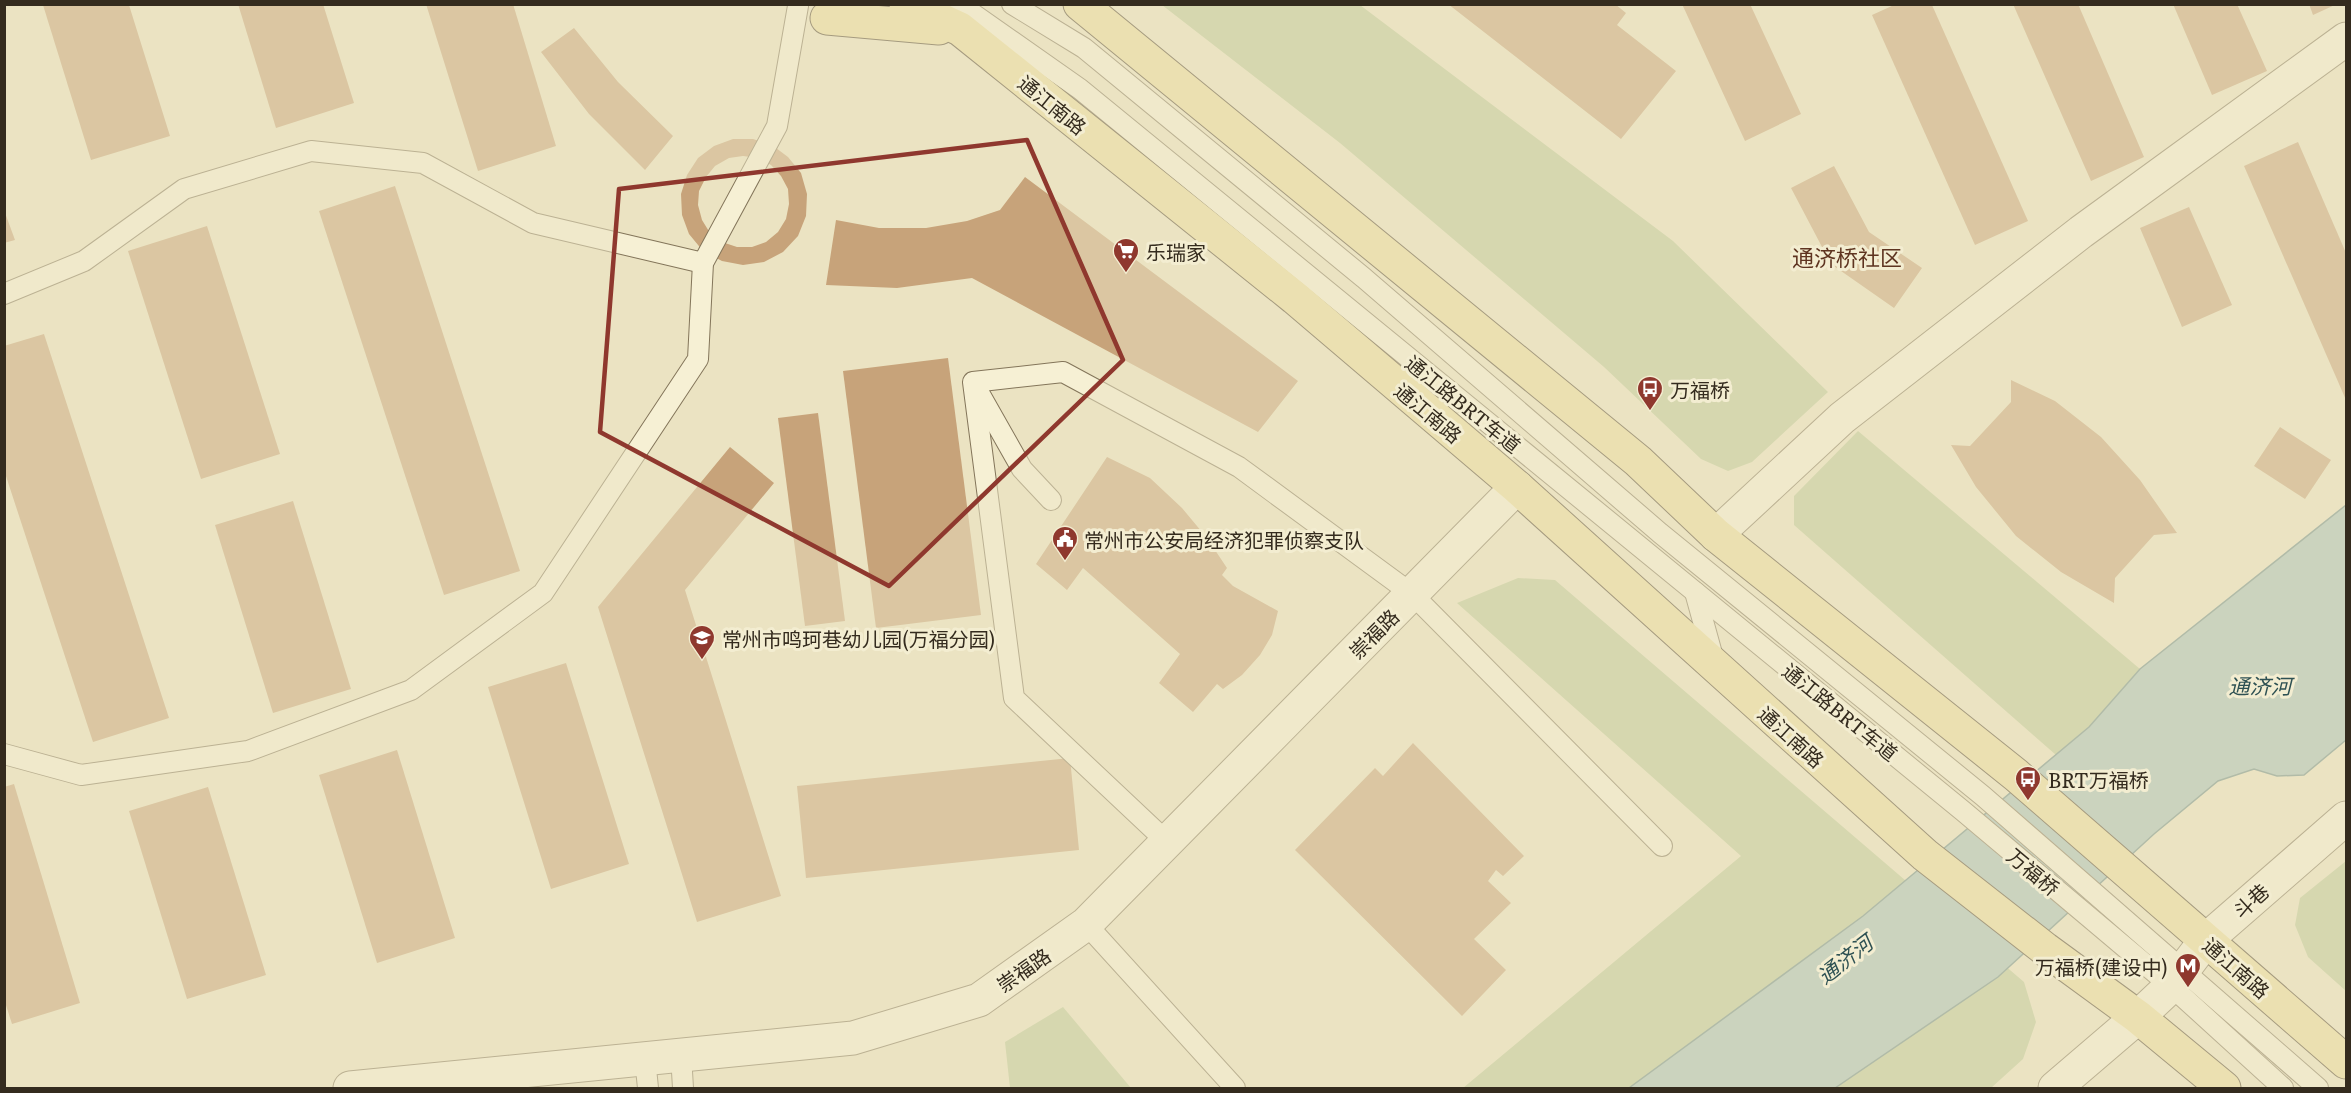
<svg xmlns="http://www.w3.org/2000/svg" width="2351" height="1093" font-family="Literata,'Noto Sans SC',serif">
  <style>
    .green { fill: #bdc897 }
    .water { fill: #a4beb9; stroke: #6c8b87; stroke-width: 1.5 }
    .building { fill: #c7a37a; fill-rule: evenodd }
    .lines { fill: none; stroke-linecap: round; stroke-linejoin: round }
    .service-casing { stroke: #83755a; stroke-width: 22 }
    .minor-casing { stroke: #83755a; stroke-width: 35 }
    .tertiary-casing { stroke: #83755a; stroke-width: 35 }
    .primary-casing { stroke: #51432e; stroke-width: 35 }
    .service { stroke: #f6f0d4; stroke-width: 20 }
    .minor { stroke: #f6f0d4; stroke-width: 33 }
    .tertiary { stroke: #f6f0d4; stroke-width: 33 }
    .primary { stroke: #ecdc9b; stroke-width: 33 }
    .marked { fill: none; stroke: #8f382e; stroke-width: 4.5; stroke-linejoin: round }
    .labels { text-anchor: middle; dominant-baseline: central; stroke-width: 6; stroke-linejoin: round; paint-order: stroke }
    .street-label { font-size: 20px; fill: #342b1e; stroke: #f3edd1 }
    .poi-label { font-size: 20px; fill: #342b1e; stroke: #f3edd1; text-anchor: start }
    .water-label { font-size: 21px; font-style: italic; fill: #2e5153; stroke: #f3edd1 }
    .quarter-label { font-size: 22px; fill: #5e3420; stroke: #f3edd1 }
  </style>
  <rect width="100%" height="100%" fill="#ebe3c2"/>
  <!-- green -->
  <g class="green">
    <polygon points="1162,5 1360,5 1673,241 1828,392 1752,462 1728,471 1701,459 1604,367 1340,143"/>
    <polygon points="1858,431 2140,669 2089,727 2056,755 1794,525 1794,496"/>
    <polygon points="1518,578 1555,580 2024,982 2036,1022 2023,1059 1991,1088 1463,1088 1741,856 1457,603"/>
    <polygon points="2346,861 2346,991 2308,957 2295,925 2300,898"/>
    <polygon points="1063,1007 1131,1088 1010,1088 1005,1042"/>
  </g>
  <!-- water -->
  <polygon class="water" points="2346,505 2346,740 2304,775 2277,776 2254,769 2218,781 2154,834 1998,977 1835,1088 1629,1088 1863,916 2089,727 2140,669"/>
  <!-- building -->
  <g class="building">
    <polygon points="238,4 323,4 354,103 276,128"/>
    <polygon points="426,4 513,4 556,146 478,171"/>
    <polygon points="1448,4 1615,4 1626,13 1617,25 1676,71 1621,139"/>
    <polygon points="1682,4 1750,4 1801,114 1745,141"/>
    <polygon points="2013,4 2078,4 2144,157 2091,181"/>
    <polygon points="2173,4 2237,4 2267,71 2212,95"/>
    <polygon points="2309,4 2337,4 2313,15"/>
    <polygon points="43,5 129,5 170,136 91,160"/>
    <polygon points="1894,5 1932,5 2028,221 1975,245 1872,15"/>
    <polygon points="574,28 618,82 673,136 645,170 589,114 541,52"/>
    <path d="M733 139H753L772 145 788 157 801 173 807 194 806 216 798 236 783 252 764 262 743 265 722 261 703 251 689 234 682 215 681 194 687 175 698 158 714 146ZM743 156 758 158 771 165 781 176 788 189 789 204 786 219 778 232 766 242 752 247H737L722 242 710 233 702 220 698 205 699 191 706 177 715 166 729 158Z"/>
    <polygon points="2298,142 2346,253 2346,400 2244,166"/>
    <polygon points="1834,166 1869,232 1922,268 1894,308 1831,264 1791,188"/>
    <polygon points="1025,177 1298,381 1258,432 972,278 897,288 826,285 836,220 879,228 926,228 967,221 1000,210"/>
    <polygon points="395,186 520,571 444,595 319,211"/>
    <polygon points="2189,207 2232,305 2182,327 2140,228"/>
    <polygon points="4,210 15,240 4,243"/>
    <polygon points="207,226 280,454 201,479 128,251"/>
    <polygon points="44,334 169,718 93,742 4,470 4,346"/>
    <polygon points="948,358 981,615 876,628 843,371"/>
    <polygon points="2011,380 2055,401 2101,437 2140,480 2177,533 2154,535 2115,578 2114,603 2061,572 2016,536 1976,487 1951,445 1970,446 2011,402"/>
    <polygon points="818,413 845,621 805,626 778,418"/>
    <polygon points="2280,427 2331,460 2305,499 2254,466"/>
    <polygon points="730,447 774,483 685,590 781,896 697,922 598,607"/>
    <polygon points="1107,457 1150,478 1182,508 1207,538 1227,568 1222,575 1233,586 1278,611 1272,635 1260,655 1242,675 1223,689 1217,684 1193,712 1159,683 1180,654 1083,568 1067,590 1036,564"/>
    <polygon points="293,501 351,689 273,713 215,525"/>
    <polygon points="566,663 629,864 551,889 488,687"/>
    <polygon points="1413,743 1524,856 1503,876 1496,870 1488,881 1511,903 1474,939 1506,970 1462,1016 1295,850 1375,768 1383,776"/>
    <polygon points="397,750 455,938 377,963 319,775"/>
    <polygon points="1070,758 1079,850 806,878 797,786"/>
    <polygon points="14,784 80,1003 12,1024 4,999 4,787"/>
    <polygon points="208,787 266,975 187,999 129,811"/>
  </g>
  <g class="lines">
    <defs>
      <g id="service">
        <polyline points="959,4 1080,89 1963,811 2171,986 2283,1088"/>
        <polyline points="1012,4 1084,48 1364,278 1660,533 1983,796 2318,1088"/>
        <polyline points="4,294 84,261 184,189 311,151 423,163 533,223 703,263"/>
        <polyline points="979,393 1022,469 1051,500"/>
        <polyline points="1695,592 1714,661"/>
        <polyline points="4,754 81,775 248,751 411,690 543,593 698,359 703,263 777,126 798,6"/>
        <polyline points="1167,842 1014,698 973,382 1063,372 1239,467 1412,594 1662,846"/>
        <polyline points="1086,924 1235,1088"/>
        <polyline points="681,1055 683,1088"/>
        <polyline points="645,1059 648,1088"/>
      </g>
      <g id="minor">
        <polyline points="1716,535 1842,418 2081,232 2346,39"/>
        <polyline points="2138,1017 2171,986 2206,940 2346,818"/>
        <polyline points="350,1088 853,1038 979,1000 1086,924 1517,487"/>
      </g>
      <polyline id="tertiary" points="2055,1088 2138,1017"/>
      <g id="primary">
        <polyline points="906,4 960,29 1295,298 1517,487 1925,855 2045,949 2138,1017 2224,1088"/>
        <polyline points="1080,4 1638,461 1716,535 2016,775 2346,1062"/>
        <polyline points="827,18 939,28"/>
      </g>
    </defs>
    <!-- service casing -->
    <use href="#service" class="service-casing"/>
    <!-- minor casing -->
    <use href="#minor" class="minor-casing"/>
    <!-- tertiary casing -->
    <use href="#tertiary" class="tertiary-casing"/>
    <!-- primary casing -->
    <use href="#primary" class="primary-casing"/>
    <!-- service -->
    <use href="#service" class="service"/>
    <!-- minor -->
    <use href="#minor" class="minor"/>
    <!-- tertiary -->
    <use href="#tertiary" class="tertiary"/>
    <!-- primary -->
    <use href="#primary" class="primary"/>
  </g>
  <!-- marked area -->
  <path d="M0 0H2351V1093H0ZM1027 140 1123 360 889 586 600 432 619 189Z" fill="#ebe3c2" fill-opacity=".55" fill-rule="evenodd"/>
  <path class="marked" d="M1027 140 1123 360 889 586 600 432 619 189Z"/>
  <!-- icons -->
  <defs>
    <symbol id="supermarket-pin" viewBox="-11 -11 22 30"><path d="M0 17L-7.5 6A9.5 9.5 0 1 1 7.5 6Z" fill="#8f382e" stroke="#f3edd1"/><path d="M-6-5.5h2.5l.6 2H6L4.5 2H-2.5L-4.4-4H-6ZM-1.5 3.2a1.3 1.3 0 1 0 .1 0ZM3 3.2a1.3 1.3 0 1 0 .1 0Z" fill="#fff"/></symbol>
    <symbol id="bus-pin" viewBox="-11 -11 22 30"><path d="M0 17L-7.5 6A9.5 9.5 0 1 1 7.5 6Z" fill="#8f382e" stroke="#f3edd1"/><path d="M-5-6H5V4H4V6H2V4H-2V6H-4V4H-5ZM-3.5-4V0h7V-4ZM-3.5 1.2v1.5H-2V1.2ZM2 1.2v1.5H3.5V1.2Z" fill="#fff"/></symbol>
    <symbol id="civic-pin" viewBox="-11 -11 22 30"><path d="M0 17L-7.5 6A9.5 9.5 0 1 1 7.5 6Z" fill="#8f382e" stroke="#f3edd1"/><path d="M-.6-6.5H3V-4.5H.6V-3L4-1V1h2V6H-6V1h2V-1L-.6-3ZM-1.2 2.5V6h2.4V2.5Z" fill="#fff"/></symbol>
    <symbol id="school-pin" viewBox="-11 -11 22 30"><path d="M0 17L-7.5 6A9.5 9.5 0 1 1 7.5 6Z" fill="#8f382e" stroke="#f3edd1"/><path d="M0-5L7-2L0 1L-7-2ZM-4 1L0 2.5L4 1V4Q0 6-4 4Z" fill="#fff"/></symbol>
    <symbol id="metro-pin" viewBox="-11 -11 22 30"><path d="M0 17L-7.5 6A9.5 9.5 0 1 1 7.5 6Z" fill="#8f382e" stroke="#f3edd1"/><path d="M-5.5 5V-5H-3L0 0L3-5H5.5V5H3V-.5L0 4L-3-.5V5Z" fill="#fff"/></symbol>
  </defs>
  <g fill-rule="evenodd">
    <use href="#supermarket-pin" x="1111" y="236" width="30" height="40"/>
    <use href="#bus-pin" x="1635" y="374" width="30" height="40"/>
    <use href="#civic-pin" x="1050" y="524" width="30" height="40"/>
    <use href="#school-pin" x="687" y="623" width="30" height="40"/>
    <use href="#bus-pin" x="2013" y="764" width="30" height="40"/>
    <use href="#metro-pin" x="2173" y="951" width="30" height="40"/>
  </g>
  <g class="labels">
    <!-- street labels -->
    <g class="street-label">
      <text transform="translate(1053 104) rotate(39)">通江南路</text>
      <text transform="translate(1464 403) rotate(39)">通江路BRT车道</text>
      <text transform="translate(1429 412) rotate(40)">通江南路</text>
      <text transform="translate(1373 633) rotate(-45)">崇福路</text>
      <text transform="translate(1841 711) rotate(39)">通江路BRT车道</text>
      <text transform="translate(1792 736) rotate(42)">通江南路</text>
      <text transform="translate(2034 871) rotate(40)">万福桥</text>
      <text transform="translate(2250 900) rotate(-42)">斗巷</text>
      <text transform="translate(2237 967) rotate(41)">通江南路</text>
      <text transform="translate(1023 969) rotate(-35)">崇福路</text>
    </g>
    <!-- poi labels -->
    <g class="poi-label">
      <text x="1146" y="251">乐瑞家</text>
      <text x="1670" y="389">万福桥</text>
      <text x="1084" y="539">常州市公安局经济犯罪侦察支队</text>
      <text x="722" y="638">常州市鸣珂巷幼儿园(万福分园)</text>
      <text x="2048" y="779">BRT万福桥</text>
      <text x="2168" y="966" text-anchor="end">万福桥(建设中)</text>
    </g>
    <!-- water labels -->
    <g class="water-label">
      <text x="2260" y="684">通济河</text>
      <text transform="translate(1844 958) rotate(-38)">通济河</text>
    </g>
    <!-- quarter labels -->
    <g class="quarter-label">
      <text x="1847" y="256">通济桥社区</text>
    </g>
  </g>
  <!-- border -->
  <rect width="2351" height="1093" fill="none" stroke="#342b1e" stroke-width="12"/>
</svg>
